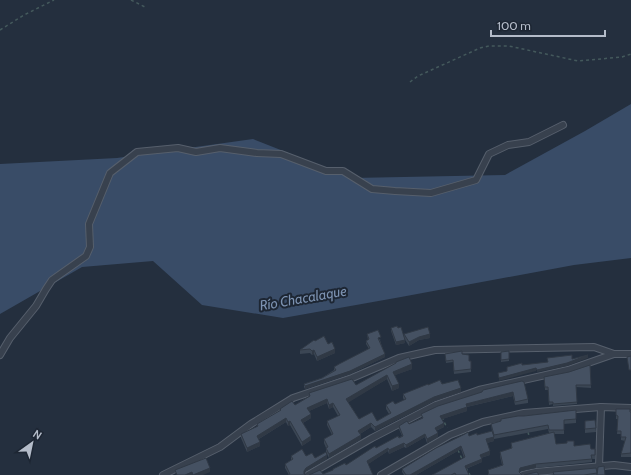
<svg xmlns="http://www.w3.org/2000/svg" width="631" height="475" font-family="Cabin,sans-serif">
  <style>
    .water { fill: #394c67 }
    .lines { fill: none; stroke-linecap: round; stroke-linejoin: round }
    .minor-casing { stroke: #565f6c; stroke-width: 8 }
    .path { stroke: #44595c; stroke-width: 1.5; stroke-dasharray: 3 3; stroke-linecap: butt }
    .minor { stroke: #38414e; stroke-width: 6 }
    .wall { fill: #3b4654 }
    .shaded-wall { fill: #303945 }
    .building { fill: #455162; stroke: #303945 }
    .labels { text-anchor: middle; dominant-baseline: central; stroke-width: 4; stroke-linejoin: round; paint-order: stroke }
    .water-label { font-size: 14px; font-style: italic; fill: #7c92b1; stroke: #1d2633 }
  </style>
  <rect width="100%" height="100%" fill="#242f3e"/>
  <!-- water -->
  <polygon class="water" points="631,104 631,258 574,265 401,297 283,318 202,305 153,261 82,267 0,314 0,164 117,158 253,139 352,178 505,175 585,131"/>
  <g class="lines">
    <defs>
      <g id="minor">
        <polyline points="0,355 10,338 36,306 46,289 52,280 86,256 90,247 89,224 110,173 137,152 178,148 196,152 220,148 257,153 281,154 326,171 343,171 372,189 395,191 431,193 476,180 489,154 508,145 529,142 563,125"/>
        <polyline points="599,467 601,407"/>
        <polyline points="163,475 220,447 251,424 293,398 352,378 399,358 435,350 594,347 614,354"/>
        <polyline points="308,475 372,438 436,405 479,390 568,370 614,354 631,354"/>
        <polyline points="381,475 450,435 483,422 524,413 601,407 631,408"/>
        <polyline points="523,475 536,472 614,465 631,467"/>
      </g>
    </defs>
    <!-- minor casing -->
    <use href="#minor" class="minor-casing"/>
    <!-- path -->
    <g class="path">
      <polyline points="131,0 145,7"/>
      <polyline points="0,30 24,15 54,0"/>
      <polyline points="410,82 418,76 480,48 489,46 509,46 578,61 622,57 631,54"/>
      <polyline points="442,417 447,428"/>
      <polyline points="528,432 530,440"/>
      <polyline points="458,450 462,459"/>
      <polyline points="466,468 470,475"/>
    </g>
    <!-- minor -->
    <use href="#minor" class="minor"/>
  </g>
  <!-- wall -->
  <g class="wall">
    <polygon points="391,328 405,343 396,345 391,331"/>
    <polygon points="367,334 381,340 380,340 385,357 350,374 305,389 304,387 304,384 322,378 334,370 334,367 369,349 366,344 366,341 368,340"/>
    <polygon points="404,334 430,338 419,340 409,346 404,338"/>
    <polygon points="315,341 328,344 335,353 317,361 314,354 312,355 310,353 300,354 300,350"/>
    <polygon points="509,351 509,361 501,362 501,352"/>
    <polygon points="445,354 462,354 469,361 471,361 471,372 454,374 453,362 446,363"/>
    <polygon points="396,362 412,369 395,375 399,388 392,391 387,379 348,402 359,419 377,421 389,414 386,409 386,405 395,404 404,400 403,398 403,394 428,385 442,384 461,392 434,401 375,431 371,427 360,434 361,439 329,458 326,452 326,448 324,443 324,439 332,435 327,425 327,421 338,416 333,407 329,409 327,403 309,411 311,418 303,423 311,440 302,446 290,425 288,426 286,422 259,439 260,446 247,452 241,438 241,434 257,427 257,424 280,411 280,409 295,405 309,396 309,393 356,385 396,363"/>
    <polygon points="590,365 591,388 576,387 577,404 553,406 553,404 549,405 548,390 545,390 544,377 569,372"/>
    <polygon points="522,381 528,399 528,403 515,405 513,396 467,407 467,411 442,419 444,427 436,431 438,437 427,443 425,437 406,448 404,447 389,454 388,451 368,464 323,474 333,470 333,469 346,465 376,448 402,436 399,429 399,426 409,424 422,418 421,414"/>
    <polygon points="616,409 631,412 631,457 621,457 621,454 625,441 621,440 621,434 617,434 618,419 616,419"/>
    <polygon points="576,410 576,423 564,424 564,434 554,434 556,444 574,446 591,449 595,449 595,459 592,459 592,462 536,468 520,471 520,473 522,475 488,475 488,470 502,465 500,456 500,452 511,449 511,443 549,433 548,429 494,439 493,434 494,441 487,443 490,455 481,458 482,462 466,469 469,475 432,475 464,458 461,449 416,475 404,475 402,472 402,469 469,436 477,435 492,431 491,424 524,416"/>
    <polygon points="595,420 596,432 585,433 585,421"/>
    <polygon points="291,456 306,456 315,458 327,459 306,471 304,474 289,475 285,468 285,464 291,460"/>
    <polygon points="596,468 597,475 553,475 553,472"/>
  </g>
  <!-- shaded-wall -->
  <g class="shaded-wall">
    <polygon points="430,334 430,338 419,340 409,346 409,342 419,337"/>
    <polygon points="405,340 405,343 396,345 396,342"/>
    <polygon points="335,349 335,353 317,361 317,357"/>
    <polygon points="314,350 314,354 312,355 312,351"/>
    <polygon points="385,354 385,357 350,374 305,389 305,386"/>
    <polygon points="588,355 588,358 567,366 537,372 537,370"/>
    <polygon points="412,364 412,369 393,376 393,372"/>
    <polygon points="536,368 536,371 499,381 499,378"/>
    <polygon points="387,375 387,379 346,404 346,399"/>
    <polygon points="399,384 399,388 392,391 392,386"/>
    <polygon points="461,388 461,392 434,401 375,431 375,427 434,397"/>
    <polygon points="513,392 513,396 466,407 466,404"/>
    <polygon points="327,399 327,403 307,412 307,408"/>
    <polygon points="333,403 333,407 329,409 329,405"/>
    <polygon points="467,407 467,411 440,420 440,416"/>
    <polygon points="311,414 311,418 301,424 301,420"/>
    <polygon points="286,418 286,422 257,440 257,436"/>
    <polygon points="290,421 290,425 288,426 288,422"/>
    <polygon points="371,423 371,427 358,435 358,431"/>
    <polygon points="444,423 444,427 435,431 435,428"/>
    <polygon points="438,433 438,437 427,443 427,439"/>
    <polygon points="425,434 425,437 406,448 406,445"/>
    <polygon points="361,435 361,439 329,458 329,454"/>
    <polygon points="311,436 311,440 302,446 302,442"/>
    <polygon points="494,437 494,441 486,443 486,439"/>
    <polygon points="260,442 260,446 247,452 247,448"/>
    <polygon points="404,443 404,447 389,454 389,450"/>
    <polygon points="461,446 461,449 416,475 410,475"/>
    <polygon points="388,448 388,451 367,465 367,461"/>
    <polygon points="490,451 490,455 480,458 480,455"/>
    <polygon points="327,455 327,459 306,471 304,475 304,471 306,468"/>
    <polygon points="482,459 482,462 465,469 465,466"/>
    <polygon points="536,464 536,468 520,471 519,475 519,472 520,468"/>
    <polygon points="210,468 210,472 203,475 193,475"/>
    <polygon points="192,472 192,475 185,475"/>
  </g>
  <!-- building -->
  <g class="building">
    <polygon points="397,326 398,328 401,327 405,340 396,342 391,328"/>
    <polygon points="428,327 430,334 419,337 409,342 404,334"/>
    <polygon points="378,330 381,337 378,338 385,354 350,371 305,386 304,384 322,378 336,370 334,367 339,364 370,348 366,341 369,339 367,334"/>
    <polygon points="324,336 328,344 332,342 335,349 317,357 314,350 312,351 310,349 300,350 314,340 315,341"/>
    <polygon points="462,351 462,354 469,355 469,361 471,361 471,369 454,371 453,360 446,361 445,354"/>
    <polygon points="509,351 509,359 501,360 501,352"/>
    <polygon points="572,355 572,359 588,355 567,363 537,370 536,368 499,378 498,373 507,371 507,367 522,363 522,365 548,362 547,358"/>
    <polygon points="631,356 631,370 629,370 627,357"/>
    <polygon points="409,357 412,364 393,372 399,384 392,386 387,375 346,399 359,419 372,412 377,421 391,413 386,405 393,401 395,404 406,399 403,394 428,384 428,385 440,380 442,384 458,380 461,388 434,397 375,427 371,423 358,431 361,435 329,454 326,448 328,447 324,439 333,434 327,421 340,415 333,403 329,405 327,399 307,408 311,414 301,420 311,436 302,442 290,421 288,422 286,418 257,436 260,442 247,448 241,434 258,426 257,424 281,410 280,409 292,401 295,405 310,396 309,393 352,379 356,385 396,363 396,362"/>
    <polygon points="590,365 591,385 576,385 577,402 553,404 553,402 549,402 548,387 545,387 544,377 569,372"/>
    <polygon points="522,381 524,382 528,399 515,402 513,392 466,404 467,407 440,416 444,423 435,428 438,433 427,439 425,434 406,445 404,443 389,450 388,448 367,461 373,475 309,475 320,470 323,474 333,470 333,469 345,463 346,465 375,446 376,448 398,436 399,438 403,436 399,426 407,421 409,424 423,418 421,414 438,406 482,392 483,390"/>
    <polygon points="616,409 630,409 630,412 631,412 631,453 621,454 626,437 621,437 621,431 617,431 618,416 616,415"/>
    <polygon points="576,410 576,419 564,420 564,430 549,430 548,425 494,435 491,424 501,421 501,419 518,416 524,416"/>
    <polygon points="595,420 596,428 585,429 585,421"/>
    <polygon points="492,431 494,437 486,439 490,451 480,455 482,459 465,466 469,475 456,475 455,473 451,475 432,475 465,457 461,446 410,475 406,475 402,469 436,448 465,434 468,432 469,436 477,433 477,435"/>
    <polygon points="554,432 556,444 567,443 567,441 574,441 574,446 590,444 591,449 595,449 595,455 591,455 592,459 536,464 520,468 519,472 522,475 489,475 488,470 503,465 500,452 512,448 511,443"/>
    <polygon points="302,449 306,456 312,453 315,458 326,452 327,455 306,468 304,471 304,474 306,475 288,475 290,474 285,464 293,459 291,456"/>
    <polygon points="206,458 210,468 193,475 192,472 185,475 177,475 175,470"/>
    <polygon points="604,466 605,475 597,475 598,467"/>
    <polygon points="596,468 597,473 584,475 554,475 553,472"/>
    <polygon points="537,472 539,475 524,475"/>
  </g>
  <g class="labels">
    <!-- water labels -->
    <g class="water-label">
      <text transform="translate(303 298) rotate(-10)">Río Chacalaque</text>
    </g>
  </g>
  <!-- north arrow -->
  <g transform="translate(32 443) rotate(33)" stroke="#1d2633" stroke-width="3" paint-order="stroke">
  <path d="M0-3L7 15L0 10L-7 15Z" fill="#b4bcc9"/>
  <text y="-6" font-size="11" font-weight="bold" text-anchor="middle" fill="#b4bcc9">N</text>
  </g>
  <!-- scale -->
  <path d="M491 30v6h114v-6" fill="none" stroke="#b4bcc9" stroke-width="2"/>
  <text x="497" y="30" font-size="12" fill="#b4bcc9" stroke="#1d2633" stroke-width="3" paint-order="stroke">100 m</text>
</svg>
